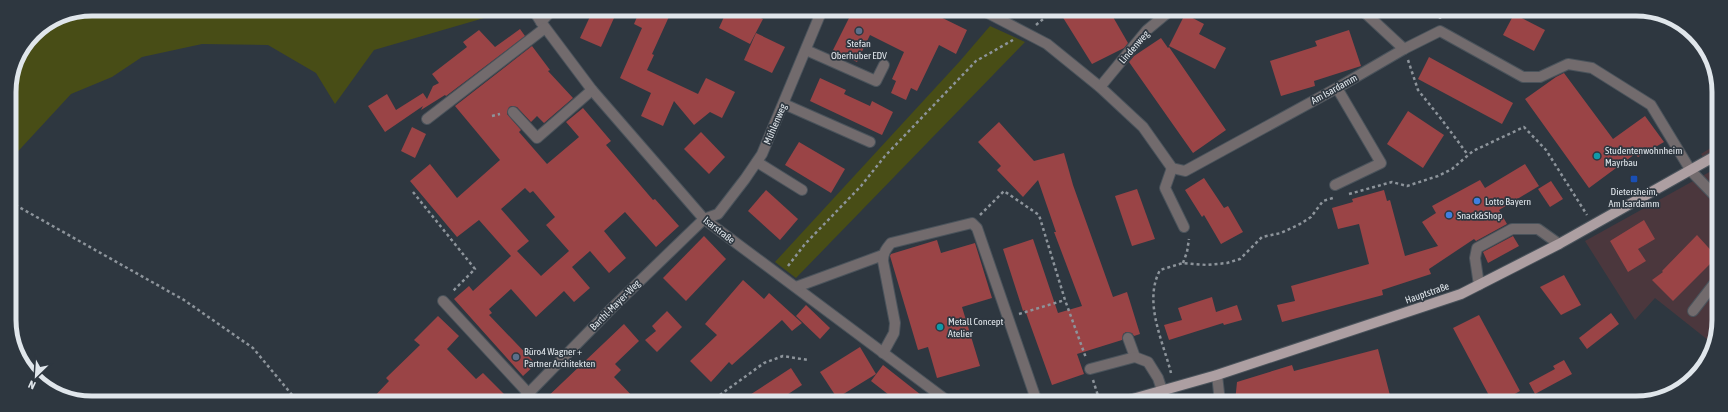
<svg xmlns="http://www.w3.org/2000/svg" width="1728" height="412" font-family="'Asap Condensed',sans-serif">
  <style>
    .commercial { fill: #4b373d }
    .green { fill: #484d16 }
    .building { fill: #9a4446; fill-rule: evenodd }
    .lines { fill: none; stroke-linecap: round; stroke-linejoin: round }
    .minor-casing { stroke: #4a535b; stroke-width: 12 }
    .major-casing { stroke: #4a535b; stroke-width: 12 }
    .path { stroke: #8d949b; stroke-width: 2.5; stroke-dasharray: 3 3; stroke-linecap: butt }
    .minor { stroke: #726b6d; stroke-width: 10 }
    .major { stroke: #ad9fa2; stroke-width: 10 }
    .service-dot { fill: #5c6f8a; stroke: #2e3740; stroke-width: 1.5 }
    .culture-dot { fill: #0f9aa8; stroke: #2e3740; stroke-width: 1.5 }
    .transit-dot { fill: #1a4fb4; stroke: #2e3740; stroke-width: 1.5 }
    .shop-dot { fill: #3f7fe0; stroke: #2e3740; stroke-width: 1.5 }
    .labels { text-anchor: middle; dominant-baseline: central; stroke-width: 3.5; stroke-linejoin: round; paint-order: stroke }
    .poi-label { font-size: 10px; fill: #e0e6eb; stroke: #2e3740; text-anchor: start }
    .street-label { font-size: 10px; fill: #e0e6eb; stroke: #2e3740 }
    .rim { fill: none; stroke: #e0e6eb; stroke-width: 5 }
  </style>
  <rect width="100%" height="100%" fill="#2e3740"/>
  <!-- commercial -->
  <polygon class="commercial" points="1717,144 1717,336 1713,344 1655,298 1635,320 1585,241 1713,170 1701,154"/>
  <!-- green -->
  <g class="green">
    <polygon points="92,9 515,9 374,50 335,104 316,73 268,45 202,44 142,57 112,77 71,94 10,160 9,87 15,60 33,33 60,15"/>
    <polygon points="990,26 1025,42 796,278 775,262 960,61"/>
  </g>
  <!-- building -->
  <g class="building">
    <polygon points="593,10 614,18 601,47 580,38"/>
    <polygon points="640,10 672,10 652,54 654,55 647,70 698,94 706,78 735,92 722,118 710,112 694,125 674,101 663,126 641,116 651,93 620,78 642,28 634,24"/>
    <polygon points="727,10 744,10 763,19 750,44 719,28"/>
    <polygon points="853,10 926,10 967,30 956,54 939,45 917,91 911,88 906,100 891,93 896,81 892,79 904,52 870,35 857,62 833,50"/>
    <polygon points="1071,10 1109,10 1128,43 1124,48 1092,64 1062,16"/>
    <polygon points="1185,14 1204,24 1199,34 1226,48 1215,69 1169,46"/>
    <polygon points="1514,14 1545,30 1534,51 1503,35"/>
    <polygon points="520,29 525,36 446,96 445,95 421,110 423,106 385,132 368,106 387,94 396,110 423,93 427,99 433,86 439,83 432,74 467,47 463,42 479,30 495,47"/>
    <polygon points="1349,30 1361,66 1314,81 1315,86 1281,96 1270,61 1317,46 1315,41"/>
    <polygon points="756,33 785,47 772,73 744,60"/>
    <polygon points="1161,38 1168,48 1169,47 1226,130 1193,153 1129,62 1134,56"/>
    <path d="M532 46 550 70 548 71 573 98 544 123 537 116 531 122 517 107 512 106 509 107 507 114 521 130 519 132 547 164 579 137 566 122 583 108 611 141 606 145 653 200 655 199 679 226 656 247 625 212 604 231 626 258 609 273 590 251 572 267 590 288 574 302 564 291 536 317 511 289 489 309 492 313 489 315 536 364 523 376 454 299 469 286 473 291 511 256 479 220 457 237 410 181 430 164 457 198 500 160 455 106ZM525 188 530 193 533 191 555 217 546 225 569 251 541 276 517 251 529 241 501 209Z"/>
    <polygon points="1429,57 1513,103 1502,124 1418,79"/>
    <polygon points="1564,73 1613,139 1645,116 1664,142 1638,157 1635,154 1589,188 1525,99 1556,77"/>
    <polygon points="820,78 846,90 844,94 870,106 872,101 893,112 882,135 810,101"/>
    <polygon points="1408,111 1444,135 1423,168 1387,144"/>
    <polygon points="999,122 1034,161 1064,153 1073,185 1113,297 1127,292 1140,334 1134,336 1132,333 1126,332 1123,334 1122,340 1077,354 1084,374 1052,385 1025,310 1023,311 1003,249 1033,239 1058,313 1082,306 1054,232 1056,232 1038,180 1023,197 997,170 1001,166 978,142"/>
    <polygon points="412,127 426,134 415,158 401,151"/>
    <polygon points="701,132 725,157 709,174 684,149"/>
    <polygon points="799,142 845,169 831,193 785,165"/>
    <polygon points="1525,164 1539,186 1499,210 1507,224 1476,241 1474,239 1429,269 1431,274 1382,290 1383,295 1282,322 1277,305 1295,301 1291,286 1369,264 1359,224 1338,229 1332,208 1353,202 1352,199 1384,190 1387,201 1390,200 1405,256 1438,246 1422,222 1436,213 1432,206 1480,180 1485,188"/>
    <polygon points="1204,178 1224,208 1228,206 1243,232 1221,244 1204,215 1202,217 1185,190"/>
    <polygon points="1551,181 1563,199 1550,207 1538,189"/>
    <polygon points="1137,189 1155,239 1132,246 1115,196"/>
    <polygon points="766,190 798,219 780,240 748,211"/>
    <polygon points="1644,220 1655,239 1638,249 1646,261 1628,272 1610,241"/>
    <polygon points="1697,235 1717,257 1673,301 1652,280 1663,272 1662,271"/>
    <polygon points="704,236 726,259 686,301 663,278"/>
    <polygon points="1513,236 1519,246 1488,263 1483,252"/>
    <polygon points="937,240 941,253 975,243 992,298 962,307 980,366 937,378 928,347 918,350 890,256 891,254"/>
    <polygon points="1564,275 1581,305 1561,315 1540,287"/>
    <polygon points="743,280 764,299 769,293 802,323 792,331 782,320 732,365 729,362 711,382 690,361 717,335 705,324"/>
    <polygon points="1212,297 1216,312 1237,305 1242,320 1224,325 1223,323 1169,340 1164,325 1182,320 1178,308"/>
    <polygon points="806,305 830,328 820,339 796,316"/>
    <polygon points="667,311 682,327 657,352 645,340 656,331 652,326"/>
    <polygon points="1611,313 1619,324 1587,349 1579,338"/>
    <polygon points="1479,315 1520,391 1499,403 1493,403 1453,328"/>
    <polygon points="438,316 459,336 447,349 476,379 483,373 504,394 496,402 369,402 389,381 386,378 420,345 414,340"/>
    <polygon points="624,324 639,341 615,364 621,370 614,377 638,402 542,402"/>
    <polygon points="860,347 876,374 837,398 820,372"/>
    <polygon points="1378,349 1392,403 1235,402 1237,382 1292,365 1294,371"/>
    <polygon points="1564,360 1572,374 1535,394 1529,383 1555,369 1553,366"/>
    <polygon points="883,365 930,402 898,402 871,381"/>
    <polygon points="791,368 802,385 776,402 739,402"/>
  </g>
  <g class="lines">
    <defs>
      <g id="minor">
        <polyline points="982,10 1047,44 1100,87 1143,127 1172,168 1185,171 1337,88 1404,49 1440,31 1523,77 1540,77 1568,64 1592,68 1651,105 1691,171 1717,198"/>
        <polyline points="1362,10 1404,49"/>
        <polyline points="534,11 541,22 592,90 704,219 949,402"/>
        <polyline points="541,22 553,9"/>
        <polyline points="806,50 876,81 884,65"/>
        <polyline points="1100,87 1147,30 1171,10"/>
        <polyline points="784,104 870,142"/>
        <polyline points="513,112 537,138 592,90"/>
        <polyline points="427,119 545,28"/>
        <polyline points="757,162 802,190"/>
        <polyline points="1172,168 1165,188 1184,227"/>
        <polyline points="1335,185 1381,163 1337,88"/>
        <polyline points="1479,285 1475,258 1477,248 1512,229 1538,229 1559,244"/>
        <polyline points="796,287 883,255"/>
        <polyline points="443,301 528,393"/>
        <polyline points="1693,311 1717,280"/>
        <polyline points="1128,338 1135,357 1148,362 1158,378 1162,390"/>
        <path d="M883 353 894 333 895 323 883 261C883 253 886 249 891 243L972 223 977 228 1037 402"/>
        <polyline points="1090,369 1135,357"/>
        <polyline points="1217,375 1220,402"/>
        <polyline points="520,402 612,308 704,219 718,214 745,179 762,154 822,10"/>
      </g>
      <polyline id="major" points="1122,402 1217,375 1461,294 1559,244 1717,155"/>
    </defs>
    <!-- minor casing -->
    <use href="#minor" class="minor-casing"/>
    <!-- major casing -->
    <use href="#major" class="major-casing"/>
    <!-- path -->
    <g class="path">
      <polyline points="1440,19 1440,10"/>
      <polyline points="1036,25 1054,10"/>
      <polyline points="1408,60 1418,90 1442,120 1468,155"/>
      <polyline points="492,116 500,114"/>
      <polyline points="413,192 475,269 452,292"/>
      <polyline points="1349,194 1392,182 1407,186 1438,176 1452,169 1473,151 1524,127 1546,150 1587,215"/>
      <polyline points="10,202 184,300 253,348 298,402"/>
      <polyline points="980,215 1004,191 1039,215 1065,300 1086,358"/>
      <polyline points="1183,263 1187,252 1189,239"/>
      <polyline points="788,266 805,244 861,186 885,156 976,61 1013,40"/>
      <polyline points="1019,314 1065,300"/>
      <path d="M1171 373C1163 341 1143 302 1160 270L1183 263 1207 265 1227 263 1240 259 1262 237 1281 233 1300 224 1311 217 1323 201 1333 198"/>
      <polyline points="1093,380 1100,402"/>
      <polyline points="710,402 764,363 783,356 808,360"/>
    </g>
    <!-- minor -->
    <use href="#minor" class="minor"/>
    <!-- major -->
    <use href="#major" class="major"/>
  </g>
  <!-- markers -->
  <g class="service-dot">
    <circle cx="859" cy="31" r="4"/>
    <circle cx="516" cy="357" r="4"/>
  </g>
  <g class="culture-dot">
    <circle cx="1597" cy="156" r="4"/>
    <circle cx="940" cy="327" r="4"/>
  </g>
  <rect class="transit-dot" x="1630" y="175" width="8" height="8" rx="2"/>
  <g class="shop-dot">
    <circle cx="1477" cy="201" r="4"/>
    <circle cx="1449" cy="215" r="4"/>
  </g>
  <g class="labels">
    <!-- poi labels -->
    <g class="poi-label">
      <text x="859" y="43" text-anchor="middle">Stefan<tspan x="859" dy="12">Oberhuber EDV</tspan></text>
      <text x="1605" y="150">Studentenwohnheim<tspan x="1605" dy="12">Mayrbau</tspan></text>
      <text x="1634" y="191" text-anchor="middle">Dietersheim,<tspan x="1634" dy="12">Am Isardamm</tspan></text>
      <text x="1485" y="201">Lotto Bayern</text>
      <text x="1457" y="215">Snack&amp;Shop</text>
      <text x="948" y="321">Metall Concept<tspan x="948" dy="12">Atelier</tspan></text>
      <text x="524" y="351">Büro4 Wagner +<tspan x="524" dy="12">Partner Architekten</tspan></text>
    </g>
    <!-- street labels -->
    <g class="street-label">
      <text transform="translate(1134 47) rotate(-49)">Lindenweg</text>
      <text transform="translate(1334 89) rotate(-29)">Am Isardamm</text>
      <text transform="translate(775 124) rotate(-67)">Mühlenweg</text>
      <text transform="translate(719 230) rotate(38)">Isarstraße</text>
      <text transform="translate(1427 293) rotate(-19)">Hauptstraße</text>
      <text transform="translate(615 305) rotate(-45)">Barthl-Mayer-Weg</text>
    </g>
  </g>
  <!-- crop -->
  <path d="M0 0H1728V412H0ZM92 16H1636A76 76 0 0 1 1712 92V320A76 76 0 0 1 1636 396H92A76 76 0 0 1 16 320V92A76 76 0 0 1 92 16Z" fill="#2e3740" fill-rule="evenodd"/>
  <path class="rim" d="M92 16H1636A76 76 0 0 1 1712 92V320A76 76 0 0 1 1636 396H92A76 76 0 0 1 16 320V92A76 76 0 0 1 92 16Z"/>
  <!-- north arrow -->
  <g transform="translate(36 376) rotate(205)" stroke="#2e3740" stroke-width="3" paint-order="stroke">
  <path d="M0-3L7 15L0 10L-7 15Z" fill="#e0e6eb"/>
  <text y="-6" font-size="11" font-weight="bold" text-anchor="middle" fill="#e0e6eb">N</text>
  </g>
</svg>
